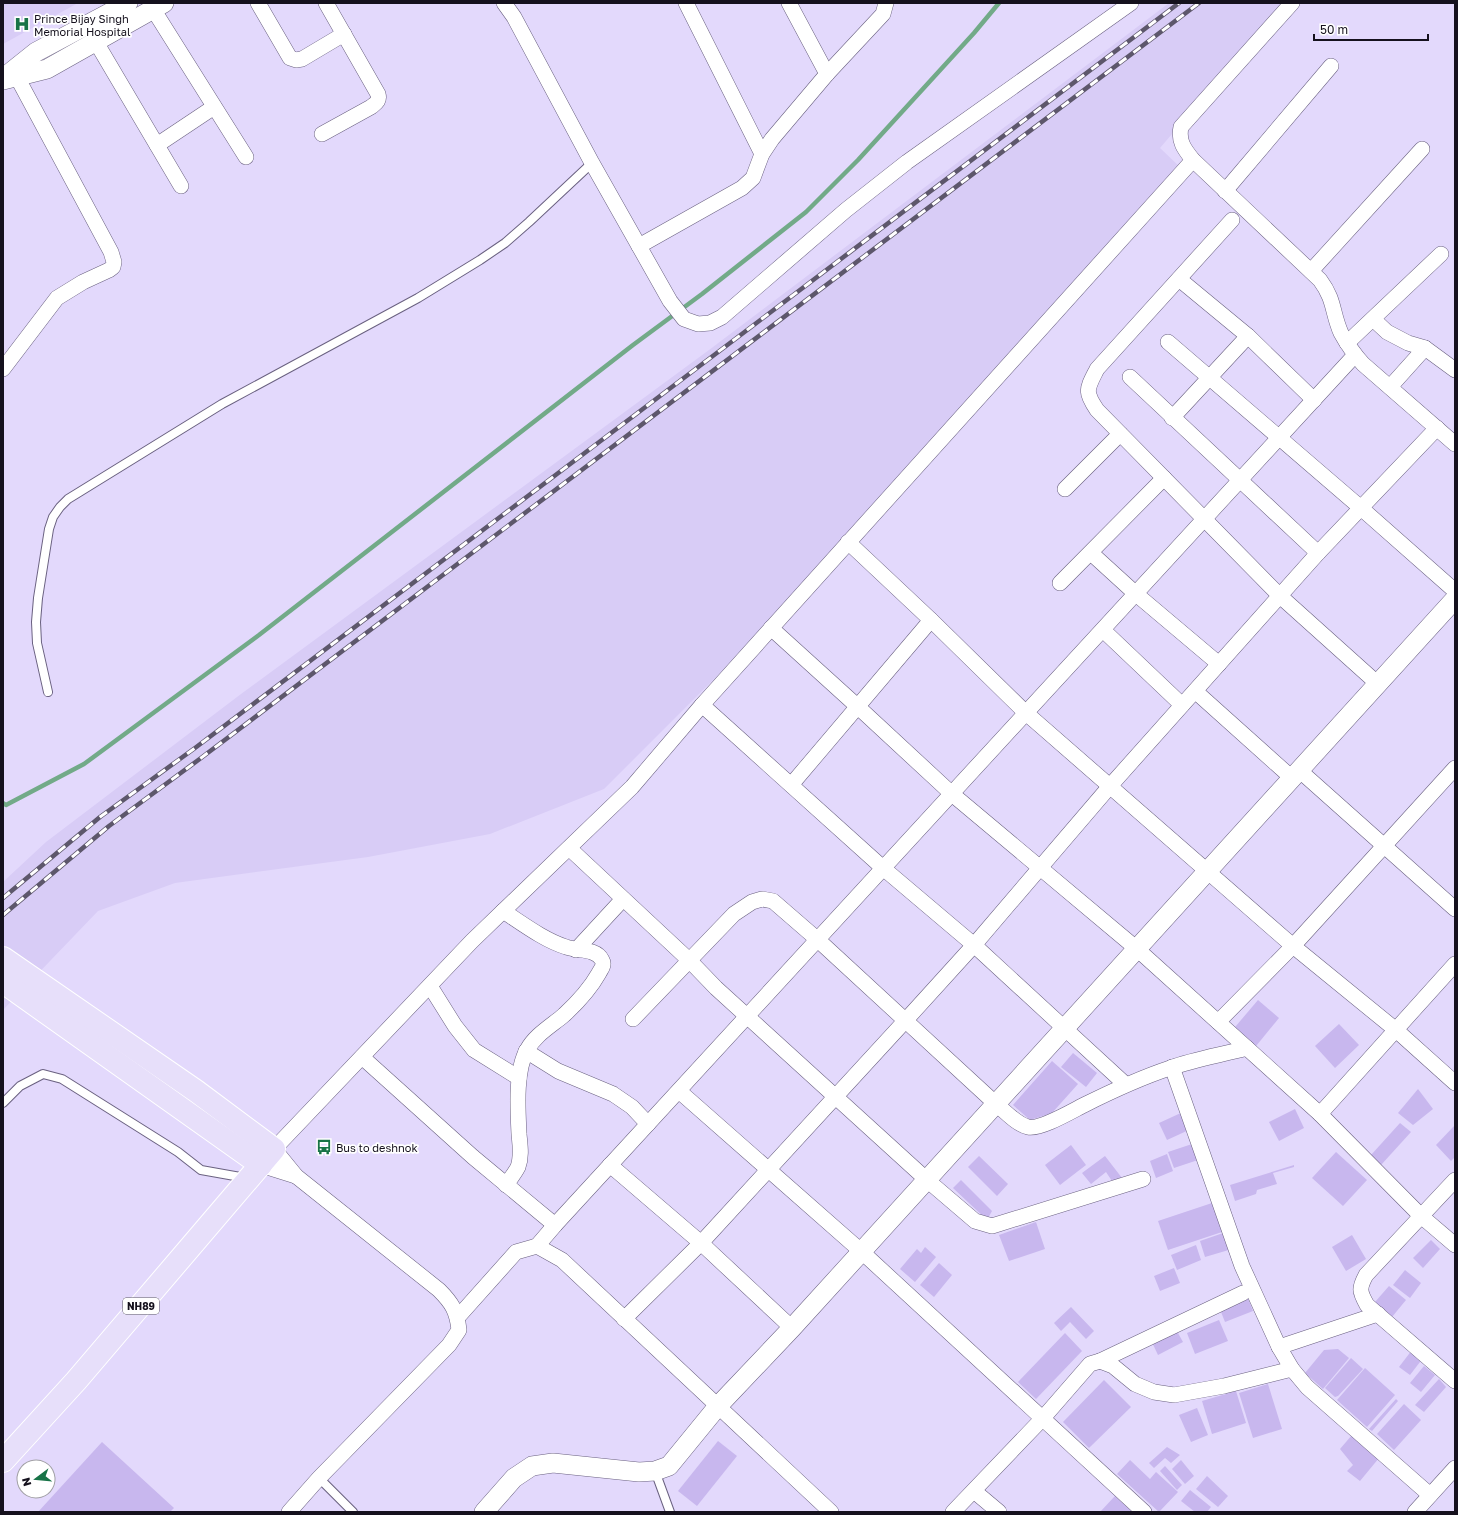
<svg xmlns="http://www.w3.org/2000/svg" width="1458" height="1515" font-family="'Golos Text',sans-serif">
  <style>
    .built { fill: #d8ccf6 }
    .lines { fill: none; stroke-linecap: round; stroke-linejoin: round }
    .stream { stroke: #72aa88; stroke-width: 4.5 }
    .building { fill: #c8b7ee }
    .service-casing { stroke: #6a6180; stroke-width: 10 }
    .minor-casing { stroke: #6a6180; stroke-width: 16 }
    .tertiary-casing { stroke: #6a6180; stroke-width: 20 }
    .primary-casing { stroke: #fff; stroke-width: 24 }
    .service { stroke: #fff; stroke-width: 8 }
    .minor { stroke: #fff; stroke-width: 15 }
    .tertiary { stroke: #fff; stroke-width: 19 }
    .primary { stroke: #e7dffa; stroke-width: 22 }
    .rail-casing { stroke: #5d576b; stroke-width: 4.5 }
    .rail { stroke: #fff; stroke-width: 3; stroke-dasharray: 9; stroke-linecap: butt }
    .labels { text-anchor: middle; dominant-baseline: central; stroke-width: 3.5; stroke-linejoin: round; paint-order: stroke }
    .shield { fill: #fff; stroke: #5b5861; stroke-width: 1 }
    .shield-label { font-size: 10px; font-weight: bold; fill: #15111d }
    .poi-label { font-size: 11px; fill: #15111d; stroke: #fff; text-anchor: start }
  </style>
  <rect width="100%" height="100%" fill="#e3d9fc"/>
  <!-- built -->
  <g class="built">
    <polygon points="3,3 78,3 3,44"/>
    <polygon points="1169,3 1284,3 1160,148 1181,168 716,677 604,789 490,834 368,857 175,883 98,911 3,1010 3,882 46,842 241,694 709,350"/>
  </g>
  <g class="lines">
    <!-- stream -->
    <polyline class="stream" points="3,803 6,805 84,764 259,635 633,345 702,294 806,212 858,160 974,33 999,3"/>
  </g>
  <!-- building -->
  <g class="building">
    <polygon points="1258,1000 1279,1018 1252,1051 1230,1033"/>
    <polygon points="1339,1024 1359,1045 1335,1068 1315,1046"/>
    <polygon points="1073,1053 1097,1073 1086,1087 1061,1067"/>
    <polygon points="1052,1061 1078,1084 1052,1113 1030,1120 1013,1105"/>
    <polygon points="1418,1089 1433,1109 1413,1125 1398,1113"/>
    <polygon points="1295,1109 1304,1128 1279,1141 1269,1122"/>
    <polygon points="1183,1112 1191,1129 1167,1140 1159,1123"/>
    <polygon points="1400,1123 1411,1132 1381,1165 1371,1155"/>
    <polygon points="1455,1125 1455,1157 1451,1161 1436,1145"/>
    <polygon points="1192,1144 1198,1160 1174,1168 1168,1152"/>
    <polygon points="1071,1145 1086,1165 1060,1185 1045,1165"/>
    <polygon points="1336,1152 1367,1180 1343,1206 1312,1178"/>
    <polygon points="1167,1154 1173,1171 1156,1178 1150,1161"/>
    <polygon points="979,1156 1008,1184 997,1196 968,1167"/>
    <polygon points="1105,1156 1122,1178 1114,1184 1106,1172 1091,1184 1082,1173"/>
    <polygon points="1294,1165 1294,1167 1273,1173 1277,1184 1257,1190 1256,1194 1235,1201 1230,1185"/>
    <polygon points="961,1180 992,1211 987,1220 953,1188"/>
    <polygon points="1215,1202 1225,1231 1168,1250 1158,1221"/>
    <polygon points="1036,1222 1045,1249 1009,1261 999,1235"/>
    <polygon points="1226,1232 1232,1249 1205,1257 1200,1241"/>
    <polygon points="1352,1235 1366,1259 1346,1271 1332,1247"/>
    <polygon points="1431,1240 1440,1249 1423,1268 1413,1258"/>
    <polygon points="1196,1245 1201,1260 1177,1270 1171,1255"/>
    <polygon points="925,1247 936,1257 915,1282 900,1269 917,1249 921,1253"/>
    <polygon points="939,1263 952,1275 934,1297 920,1285"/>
    <polygon points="1174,1268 1180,1283 1160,1291 1154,1276"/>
    <polygon points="1405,1270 1421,1283 1410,1298 1393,1285"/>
    <polygon points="1389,1286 1406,1300 1392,1317 1375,1302"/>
    <polygon points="1245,1291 1253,1311 1225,1322 1217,1302"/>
    <polygon points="1071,1307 1094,1331 1086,1339 1070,1322 1061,1331 1054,1323"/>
    <polygon points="1219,1320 1228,1341 1195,1354 1187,1333"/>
    <polygon points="1174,1326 1183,1342 1158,1355 1150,1338"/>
    <polygon points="1065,1333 1082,1351 1036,1399 1018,1382"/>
    <polygon points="1338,1349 1349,1358 1323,1389 1305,1373 1324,1350"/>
    <polygon points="1412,1350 1423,1358 1410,1375 1399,1367"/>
    <polygon points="1351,1358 1363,1369 1338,1396 1335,1397 1325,1388"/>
    <polygon points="1424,1366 1435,1375 1421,1392 1410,1383"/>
    <polygon points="1365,1368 1395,1395 1367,1427 1337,1400"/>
    <polygon points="1439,1379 1446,1387 1424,1412 1415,1405"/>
    <polygon points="1104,1380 1131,1407 1089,1448 1063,1422"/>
    <polygon points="1268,1384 1282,1429 1253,1438 1239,1393"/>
    <polygon points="1236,1391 1246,1423 1212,1434 1202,1401"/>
    <polygon points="1396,1399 1398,1401 1372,1431 1369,1429"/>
    <polygon points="1404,1404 1421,1420 1394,1450 1377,1434"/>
    <polygon points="1197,1408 1208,1435 1191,1442 1179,1415"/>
    <polygon points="1352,1435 1379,1458 1360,1481 1347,1471 1353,1465 1340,1449"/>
    <polygon points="718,1441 737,1456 697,1506 678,1491"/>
    <polygon points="102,1442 174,1508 170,1512 38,1512"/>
    <polygon points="1167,1447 1180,1455 1171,1463 1165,1458 1154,1468 1149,1463"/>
    <polygon points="1130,1460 1150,1479 1156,1472 1178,1492 1159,1512 1117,1474"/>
    <polygon points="1181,1460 1194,1476 1185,1484 1172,1469"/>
    <polygon points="1165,1466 1182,1485 1177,1490 1160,1471"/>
    <polygon points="1207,1476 1228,1496 1218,1507 1196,1489"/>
    <polygon points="1190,1490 1211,1507 1207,1512 1195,1512 1181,1501"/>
    <polygon points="1115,1496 1132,1512 1100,1512"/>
  </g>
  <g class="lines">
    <defs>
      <g id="service">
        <polyline points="48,692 37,643 36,622 38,598 49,529 53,517 60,507 68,499 222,404 418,298 480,260 505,243 529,222 592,163"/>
        <polyline points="3,1103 20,1086 43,1074 62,1079 178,1152 201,1170 246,1178"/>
        <polyline points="655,1471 670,1512"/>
        <polyline points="319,1478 353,1512"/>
      </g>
      <g id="minor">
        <polyline points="258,3 290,58 296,60 302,59 344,34"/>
        <polyline points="504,3 514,17 592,163 670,301 684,319 698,324 710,323 722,317 846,210 907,162 1131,3"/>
        <polyline points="686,3 762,154"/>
        <polyline points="789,3 827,74"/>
        <path d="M1292 3 1181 127C1178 141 1184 149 1193 160L1320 280C1335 300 1332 313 1341 333 1347 344 1355 355 1363 364L1455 444"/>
        <polyline points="153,9 246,157"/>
        <polyline points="96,42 181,186"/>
        <path d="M322 134 371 107C376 103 380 101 378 94L326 3"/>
        <polyline points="157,145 214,107"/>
        <polyline points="1225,191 1331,66"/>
        <path d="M1232 220 1097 369C1087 389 1084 391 1097 410L1280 596 1378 684"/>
        <polyline points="639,246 742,188 753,178 762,154 772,139 827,74 883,14 886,3"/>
        <polyline points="1311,271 1422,149"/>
        <polyline points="1179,279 1248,336 1314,400"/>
        <polyline points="1373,319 1387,332 1408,343 1425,348 1455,370"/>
        <polyline points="1168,342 1361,508 1455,591"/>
        <polyline points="1347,343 1441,254"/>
        <polyline points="3,369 57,298 83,282 109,270 113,267 114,262 111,252 17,77"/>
        <polyline points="1130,377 1318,553"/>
        <polyline points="1390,387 1425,348"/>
        <polyline points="1172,418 1248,336"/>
        <polyline points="1065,489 1120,434"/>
        <polyline points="848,542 931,620 1026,713 1293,946 1396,1030 1455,1083"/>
        <polyline points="1091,553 1136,594 1219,664"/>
        <polyline points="1060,583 1164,478"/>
        <polyline points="771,628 857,706 952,794 1137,949 1320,1114 1421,1216 1455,1245"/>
        <polyline points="1103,630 1182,705"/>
        <polyline points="1195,691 1292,778"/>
        <polyline points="702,705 883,868 974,945 1125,1084"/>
        <polyline points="1299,770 1455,909"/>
        <polyline points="791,785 931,620"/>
        <polyline points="569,848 689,960 716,988 927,1180 975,1221 992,1226 1143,1179"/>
        <path d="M503 911C523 924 544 940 566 947 577 951 596 948 602 960 605 965 601 969 599 973 590 989 577 1003 564 1015 551 1026 535 1035 527 1050 515 1071 518 1111 519 1134 520 1145 522 1156 518 1167 515 1173 510 1179 506 1185"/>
        <polyline points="576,950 623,899"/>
        <polyline points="430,986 455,1026 474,1050 519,1078"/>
        <path d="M633 1019 734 914 752 902 762 899 773 901 818 940 996 1104C1005 1111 1016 1124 1028 1127 1040 1130 1072 1111 1084 1105 1112 1091 1140 1078 1170 1068 1195 1059 1221 1055 1247 1048"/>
        <polyline points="1218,1022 1293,946 1455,768"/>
        <polyline points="526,1051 558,1071 613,1094 632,1107 648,1124"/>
        <polyline points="362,1057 473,1157 555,1225"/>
        <polyline points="1172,1067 1242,1266 1279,1347 1292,1369 1307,1387 1430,1495"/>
        <polyline points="679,1091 862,1252 1144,1512"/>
        <polyline points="1320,1114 1455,964"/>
        <polyline points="261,1165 296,1176"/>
        <polyline points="610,1165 701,1243 792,1328"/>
        <path d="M1455 1180 1366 1275C1359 1288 1359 1291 1367 1305L1455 1381"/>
        <polyline points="537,1246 555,1225 1355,355"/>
        <polyline points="458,1317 516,1252 537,1246 562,1260 831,1512"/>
        <polyline points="624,1319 701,1243 905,1021 974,945 1110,786 1318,553 1437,428"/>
        <polyline points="1279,1347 1378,1314"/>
        <polyline points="1100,1361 1243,1293"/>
        <polyline points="974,1491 999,1512"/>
        <path d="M289 1512 319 1478 449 1345 459 1330C457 1311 452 1303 439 1290L296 1176 274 1149 472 941 632 787 702 705 1193 160"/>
        <polyline points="953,1512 1043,1418 1090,1364 1100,1361 1113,1366 1135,1384 1154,1392 1174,1395 1224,1386 1292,1369"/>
        <polyline points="1415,1512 1455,1468"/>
      </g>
      <g id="tertiary">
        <polyline points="6,76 36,52 128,3"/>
        <polyline points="3,80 47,69 164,3"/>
        <polyline points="484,1512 514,1478 532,1466 553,1463 639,1472 655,1471 669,1466 718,1406 792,1328 1455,599"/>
      </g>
      <g id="primary">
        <polyline points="3,958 196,1091 274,1149 76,1381 3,1461"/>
        <polyline points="3,982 261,1165"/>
      </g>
    </defs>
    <!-- service casing -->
    <use href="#service" class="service-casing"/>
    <!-- minor casing -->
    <use href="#minor" class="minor-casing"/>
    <!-- tertiary casing -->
    <use href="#tertiary" class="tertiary-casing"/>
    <!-- primary casing -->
    <use href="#primary" class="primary-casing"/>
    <!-- service -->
    <use href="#service" class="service"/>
    <!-- minor -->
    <use href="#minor" class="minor"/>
    <!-- tertiary -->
    <use href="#tertiary" class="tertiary"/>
    <!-- primary -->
    <use href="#primary" class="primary"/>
    <defs>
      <g id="rail">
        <polyline points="3,898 100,817 195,748 1179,3"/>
        <polyline points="3,915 109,826 201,758 1199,3"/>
      </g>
    </defs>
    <!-- rail casing -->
    <use href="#rail" class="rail-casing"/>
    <!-- rail -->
    <use href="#rail" class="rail"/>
  </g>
  <!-- icons -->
  <defs>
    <symbol id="hospital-bare" viewBox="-9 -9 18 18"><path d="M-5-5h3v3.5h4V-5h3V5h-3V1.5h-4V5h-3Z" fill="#187347" stroke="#fff" stroke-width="2.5" paint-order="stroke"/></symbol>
    <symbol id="bus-bare" viewBox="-9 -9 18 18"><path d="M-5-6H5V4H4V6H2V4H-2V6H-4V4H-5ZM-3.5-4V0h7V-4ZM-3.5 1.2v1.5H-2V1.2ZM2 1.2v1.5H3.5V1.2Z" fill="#187347" stroke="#fff" stroke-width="2.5" paint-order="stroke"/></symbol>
  </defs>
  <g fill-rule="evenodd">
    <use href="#hospital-bare" x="11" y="13" width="22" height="22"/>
    <use href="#bus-bare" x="313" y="1136" width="22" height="22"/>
  </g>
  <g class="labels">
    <!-- shield labels -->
    <rect class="shield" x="123" y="1298" width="36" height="16" rx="3"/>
    <g class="shield-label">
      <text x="141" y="1306">NH89</text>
    </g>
    <!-- poi labels -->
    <g class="poi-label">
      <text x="34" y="18">Prince Bijay Singh<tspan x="34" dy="13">Memorial Hospital</tspan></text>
      <text x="336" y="1147">Bus to deshnok</text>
    </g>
  </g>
  <!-- border -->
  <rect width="1458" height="1515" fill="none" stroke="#15111d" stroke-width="8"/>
  <!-- north arrow -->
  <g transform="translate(36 1479) rotate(254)"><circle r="19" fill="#ffffff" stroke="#a1a0a5"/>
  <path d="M0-3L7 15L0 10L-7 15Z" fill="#187347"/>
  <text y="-6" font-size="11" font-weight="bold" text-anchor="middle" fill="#15111d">N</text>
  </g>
  <!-- scale -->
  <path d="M1314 34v6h114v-6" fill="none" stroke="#15111d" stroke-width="2"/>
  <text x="1320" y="34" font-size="12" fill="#15111d" stroke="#ffffff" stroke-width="3" paint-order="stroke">50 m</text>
</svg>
